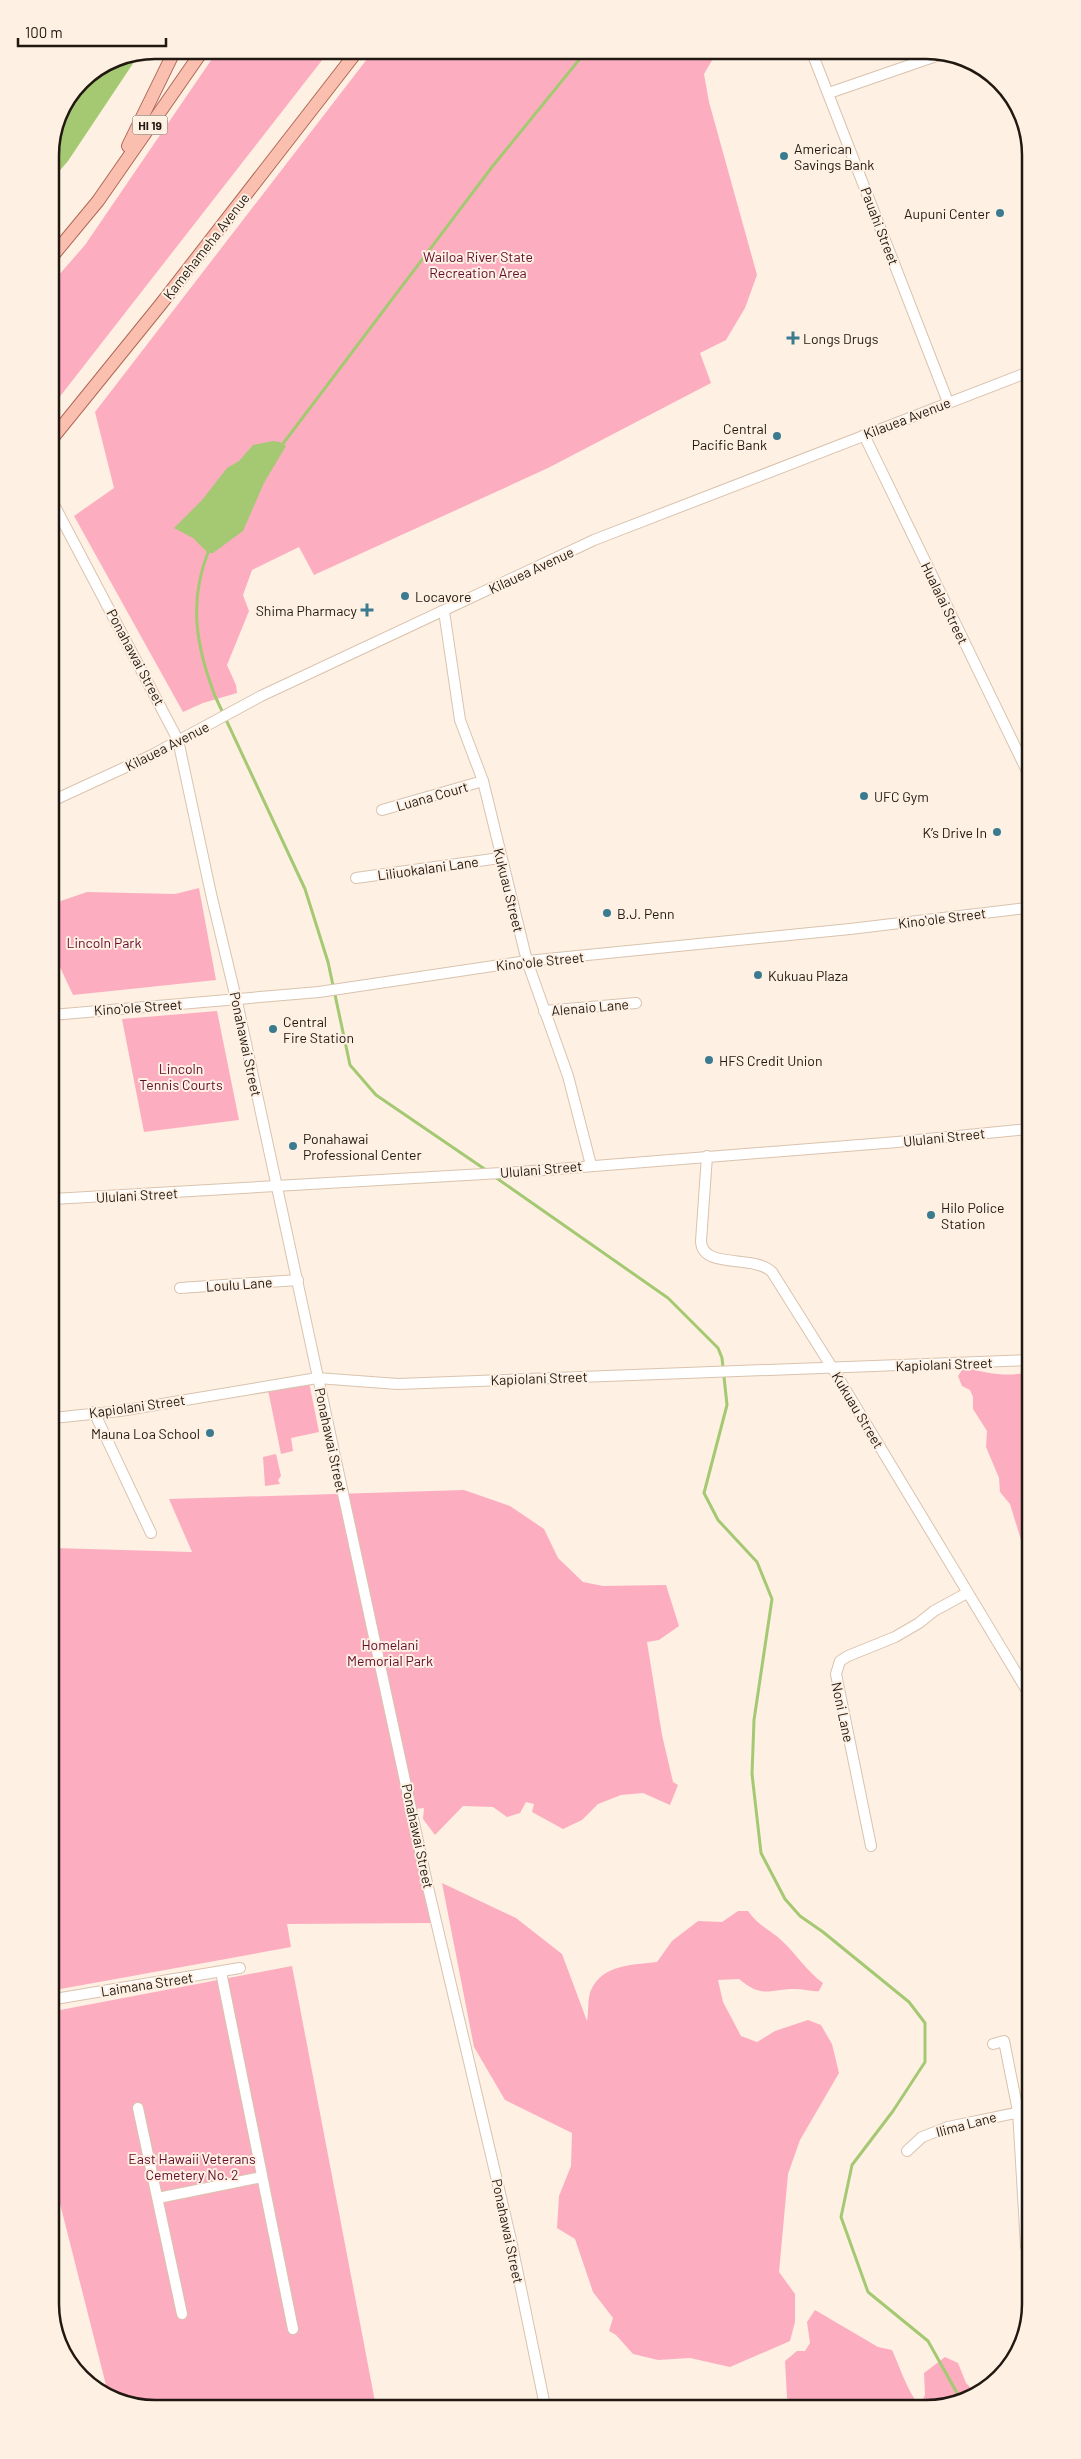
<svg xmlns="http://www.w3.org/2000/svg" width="1081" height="2459" font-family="Barlow,sans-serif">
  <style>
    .green { fill: #fcaec0 }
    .water { fill: #a4c972 }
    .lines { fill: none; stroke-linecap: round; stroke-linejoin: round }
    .stream { stroke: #a4c972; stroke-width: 3 }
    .minor-casing { stroke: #d9c3ae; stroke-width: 12 }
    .major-casing { stroke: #ad6957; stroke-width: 14 }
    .minor { stroke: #fff; stroke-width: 10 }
    .major { stroke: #fbbfb0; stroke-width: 12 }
    .poi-dot { fill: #3b7b8f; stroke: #fef0e3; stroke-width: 2 }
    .labels { text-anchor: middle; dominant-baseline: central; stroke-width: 4; stroke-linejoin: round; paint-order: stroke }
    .shield { fill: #fef0e3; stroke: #635a50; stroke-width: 1 }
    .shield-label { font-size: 12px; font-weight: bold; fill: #211911 }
    .poi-label { font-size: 14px; fill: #211911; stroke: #fef0e3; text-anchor: start }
    .street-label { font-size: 14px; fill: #211911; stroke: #fef0e3 }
    .park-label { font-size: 14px; fill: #630b2e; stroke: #fef0e3 }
    .rim { fill: none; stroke: #211911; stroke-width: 2.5 }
  </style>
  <rect width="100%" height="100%" fill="#fef0e3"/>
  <!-- green -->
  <g class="green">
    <polygon points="218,50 330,50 51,408 51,284 85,245"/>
    <polygon points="374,50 718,50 704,74 709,102 757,275 745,308 726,340 700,353 711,383 548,468 314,575 299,547 252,570 243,595 249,611 227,665 236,685 237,693 203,703 183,712 74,516 114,488 95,412"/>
    <polygon points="199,888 216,980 73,995 52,950 52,904 87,892 175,894"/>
    <polygon points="217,1011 239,1120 144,1132 122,1019"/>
    <path d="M969 1368C987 1374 1010 1377 1029 1372V1566L1010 1504 1000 1492 999 1478 986 1447 987 1431 973 1409V1397L970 1390 962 1386 958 1376 962 1370Z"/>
    <polygon points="309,1382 319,1432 291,1438 293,1451 281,1454 268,1390"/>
    <polygon points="276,1454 281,1476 278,1480 280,1484 265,1486 263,1457"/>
    <polygon points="464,1490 510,1506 544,1529 558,1558 583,1582 603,1586 666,1585 679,1626 659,1640 647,1642 662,1735 673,1782 678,1785 670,1805 643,1793 621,1795 598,1804 582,1820 563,1829 532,1812 534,1804 526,1802 520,1813 507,1817 493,1807 463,1806 435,1835 423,1819 424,1808 406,1810 434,1923 287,1924 291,1947 55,1990 54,1548 192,1552 169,1499"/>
    <path d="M442 1883 516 1918 562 1954 587 2021C589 2012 587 1999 591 1990 603 1964 633 1965 657 1962L672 1941 698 1921 722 1922 738 1911H748C759 1926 767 1928 780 1939 796 1953 805 1970 823 1983L819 1991C811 1992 804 1989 795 1989 769 1989 763 1999 739 1979L718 1980 723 2002 741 2036 757 2042 775 2031 808 2020 821 2025 832 2044 839 2073 800 2140 788 2174 779 2272 795 2294V2322L790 2341 730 2367 690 2358 658 2360 633 2354 616 2335 609 2331 613 2318 593 2292 575 2239 557 2228 559 2196 571 2166 572 2133 505 2100 474 2047Z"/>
    <polygon points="292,1966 376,2407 148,2409 108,2393 55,2184 55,2011"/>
    <path d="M815 2310 878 2347 892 2350C900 2367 905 2385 916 2401L923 2399 925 2395 924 2373 945 2357 958 2363 966 2383 975 2392 960 2403 791 2404 787 2398 785 2361 797 2351H805L810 2343 807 2322Z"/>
  </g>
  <!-- water -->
  <g class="water">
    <path d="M140 53 68 161 50 182C50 115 69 67 140 53Z"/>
    <polygon points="273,441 280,442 286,446 264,483 243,531 213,553 208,553 193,538 174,528 202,500 227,468 239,461 253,445"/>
  </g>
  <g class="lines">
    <!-- stream -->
    <g class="stream">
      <polyline points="282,445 492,167 587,50"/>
      <path d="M209 550C188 601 196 646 215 696L305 889 328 962 350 1065 376 1095 486 1170"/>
      <polyline points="495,1177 668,1298 718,1348 722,1358 727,1405 704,1493 718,1520 757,1562 772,1599 754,1720 752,1774 761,1853 785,1899 800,1916 823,1932 909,2002 925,2023 925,2062 893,2111 852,2165 841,2217 868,2292 928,2341 962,2402"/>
    </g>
    <defs>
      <g id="minor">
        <polyline points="811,50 948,402"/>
        <polyline points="829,93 942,54"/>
        <polyline points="864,435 1027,771"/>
        <polyline points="51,499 178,740 211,894 239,1011 427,1883 511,2240 545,2406"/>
        <polyline points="444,611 460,720 483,781 527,961 568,1076 591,1165"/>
        <polyline points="52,801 152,755 261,696 594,540 1026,373"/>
        <polyline points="382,810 483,781"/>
        <polyline points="356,878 500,858"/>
        <polyline points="544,1011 636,1003"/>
        <polyline points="52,1015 319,992 527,961 850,929 1027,908"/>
        <path d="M707 1156 701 1241C702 1270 754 1254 772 1272L833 1369 1029 1694"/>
        <polyline points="53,1199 519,1172 897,1142 1028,1129"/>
        <polyline points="180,1288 298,1280"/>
        <polyline points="94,1412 151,1533"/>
        <polyline points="53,1418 120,1411 317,1378 398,1384 1029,1360"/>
        <polyline points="871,1846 836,1674 840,1661 848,1656 895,1637 919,1623 934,1611 967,1593"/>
        <polyline points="221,1972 293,2329"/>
        <polyline points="55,1999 240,1968"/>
        <polyline points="993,2044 1004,2041 1018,2111 1026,2246 1031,2264"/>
        <polyline points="138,2108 182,2314"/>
        <polyline points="907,2151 922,2137 948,2127 1030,2110"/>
        <polyline points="158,2198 262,2177"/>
      </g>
      <g id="major">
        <polyline points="128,146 175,50"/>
        <polyline points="50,259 98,201 203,50"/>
        <polyline points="51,440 161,304 358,50"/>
      </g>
    </defs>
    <!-- minor casing -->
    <use href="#minor" class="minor-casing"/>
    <!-- major casing -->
    <use href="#major" class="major-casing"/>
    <!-- minor -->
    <use href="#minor" class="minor"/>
    <!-- major -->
    <use href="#major" class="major"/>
  </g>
  <!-- markers -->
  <g class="poi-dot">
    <circle cx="784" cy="156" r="5"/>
    <circle cx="1000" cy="213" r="5"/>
    <path d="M790.5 330.5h5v5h5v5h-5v5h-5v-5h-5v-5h5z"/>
    <circle cx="777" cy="436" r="5"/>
    <circle cx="405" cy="596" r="5"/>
    <path d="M364.5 602.5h5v5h5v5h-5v5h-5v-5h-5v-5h5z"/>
    <circle cx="864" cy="796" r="5"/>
    <circle cx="997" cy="832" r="5"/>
    <circle cx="607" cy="913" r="5"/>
    <circle cx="758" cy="975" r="5"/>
    <circle cx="273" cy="1029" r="5"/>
    <circle cx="709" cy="1060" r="5"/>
    <circle cx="293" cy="1146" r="5"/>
    <circle cx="931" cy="1215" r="5"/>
    <circle cx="210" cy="1433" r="5"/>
  </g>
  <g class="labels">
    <!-- shield labels -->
    <rect class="shield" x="132.5" y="115.5" width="35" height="19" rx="4"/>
    <g class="shield-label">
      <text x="150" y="125">HI 19</text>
    </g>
    <!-- poi labels -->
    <g class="poi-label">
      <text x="794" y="148">American<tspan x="794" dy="16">Savings Bank</tspan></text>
      <text x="990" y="213" text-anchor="end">Aupuni Center</text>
      <text x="803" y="338">Longs Drugs</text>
      <text x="767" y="428" text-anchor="end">Central<tspan x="767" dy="16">Pacific Bank</tspan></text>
      <text x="415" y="596">Locavore</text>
      <text x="357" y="610" text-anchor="end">Shima Pharmacy</text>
      <text x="874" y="796">UFC Gym</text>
      <text x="987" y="832" text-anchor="end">K’s Drive In</text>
      <text x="617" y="913">B.J. Penn</text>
      <text x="768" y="975">Kukuau Plaza</text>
      <text x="283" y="1021">Central<tspan x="283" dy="16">Fire Station</tspan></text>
      <text x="719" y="1060">HFS Credit Union</text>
      <text x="303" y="1138">Ponahawai<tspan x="303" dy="16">Professional Center</tspan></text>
      <text x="941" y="1207">Hilo Police<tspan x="941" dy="16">Station</tspan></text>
      <text x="200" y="1433" text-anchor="end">Mauna Loa School</text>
    </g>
    <!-- street labels -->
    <g class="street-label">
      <text transform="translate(880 226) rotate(69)">Pauahi Street</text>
      <text transform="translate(206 246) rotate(-52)">Kamehameha Avenue</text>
      <text transform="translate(907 418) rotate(-21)">Kilauea Avenue</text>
      <text transform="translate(531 570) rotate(-25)">Kilauea Avenue</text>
      <text transform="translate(945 603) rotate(64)">Hualalai Street</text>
      <text transform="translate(136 657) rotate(62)">Ponahawai Street</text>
      <text transform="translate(167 746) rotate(-27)">Kilauea Avenue</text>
      <text transform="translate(432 796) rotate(-16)">Luana Court</text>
      <text transform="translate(428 868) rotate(-8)">Liliuokalani Lane</text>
      <text transform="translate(509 890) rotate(76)">Kukuau Street</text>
      <text transform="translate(942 918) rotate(-7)">Kinoʻole Street</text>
      <text transform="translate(540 961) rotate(-6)">Kinoʻole Street</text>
      <text transform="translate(138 1007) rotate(-4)">Kinoʻole Street</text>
      <text transform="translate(590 1007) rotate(-5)">Alenaio Lane</text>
      <text transform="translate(246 1044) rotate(78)">Ponahawai Street</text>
      <text transform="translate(944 1137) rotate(-6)">Ululani Street</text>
      <text transform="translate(541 1169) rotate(-5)">Ululani Street</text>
      <text transform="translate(137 1195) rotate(-3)">Ululani Street</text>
      <text transform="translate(239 1284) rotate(-4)">Loulu Lane</text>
      <text transform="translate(944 1364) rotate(-2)">Kapiolani Street</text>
      <text transform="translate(539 1378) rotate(-2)">Kapiolani Street</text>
      <text transform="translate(137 1406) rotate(-8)">Kapiolani Street</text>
      <text transform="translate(858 1410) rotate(59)">Kukuau Street</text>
      <text transform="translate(331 1440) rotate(78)">Ponahawai Street</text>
      <text transform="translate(843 1712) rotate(78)">Noni Lane</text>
      <text transform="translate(418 1836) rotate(78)">Ponahawai Street</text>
      <text transform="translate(147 1984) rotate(-9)">Laimana Street</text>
      <text transform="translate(966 2124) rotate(-15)">Ilima Lane</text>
      <text transform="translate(508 2231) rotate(78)">Ponahawai Street</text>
    </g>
    <!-- park labels -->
    <g class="park-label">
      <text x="478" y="256">Wailoa River State<tspan x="478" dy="16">Recreation Area</tspan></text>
      <text x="104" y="942">Lincoln Park</text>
      <text x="181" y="1068">Lincoln<tspan x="181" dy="16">Tennis Courts</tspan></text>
      <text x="390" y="1644">Homelani<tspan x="390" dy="16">Memorial Park</tspan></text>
      <text x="192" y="2158">East Hawaii Veterans<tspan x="192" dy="16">Cemetery No. 2</tspan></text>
    </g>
  </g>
  <!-- crop -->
  <path d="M0 0H1081V2459H0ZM155 59H926A96 96 0 0 1 1022 155V2304A96 96 0 0 1 926 2400H155A96 96 0 0 1 59 2304V155A96 96 0 0 1 155 59Z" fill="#fef0e3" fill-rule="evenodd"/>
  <path class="rim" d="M155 59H926A96 96 0 0 1 1022 155V2304A96 96 0 0 1 926 2400H155A96 96 0 0 1 59 2304V155A96 96 0 0 1 155 59Z"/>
  <!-- scale -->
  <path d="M18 38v8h148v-8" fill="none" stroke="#211911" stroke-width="2.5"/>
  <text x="25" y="38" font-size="15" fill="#211911" stroke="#fef0e3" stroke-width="4" paint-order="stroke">100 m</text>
</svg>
